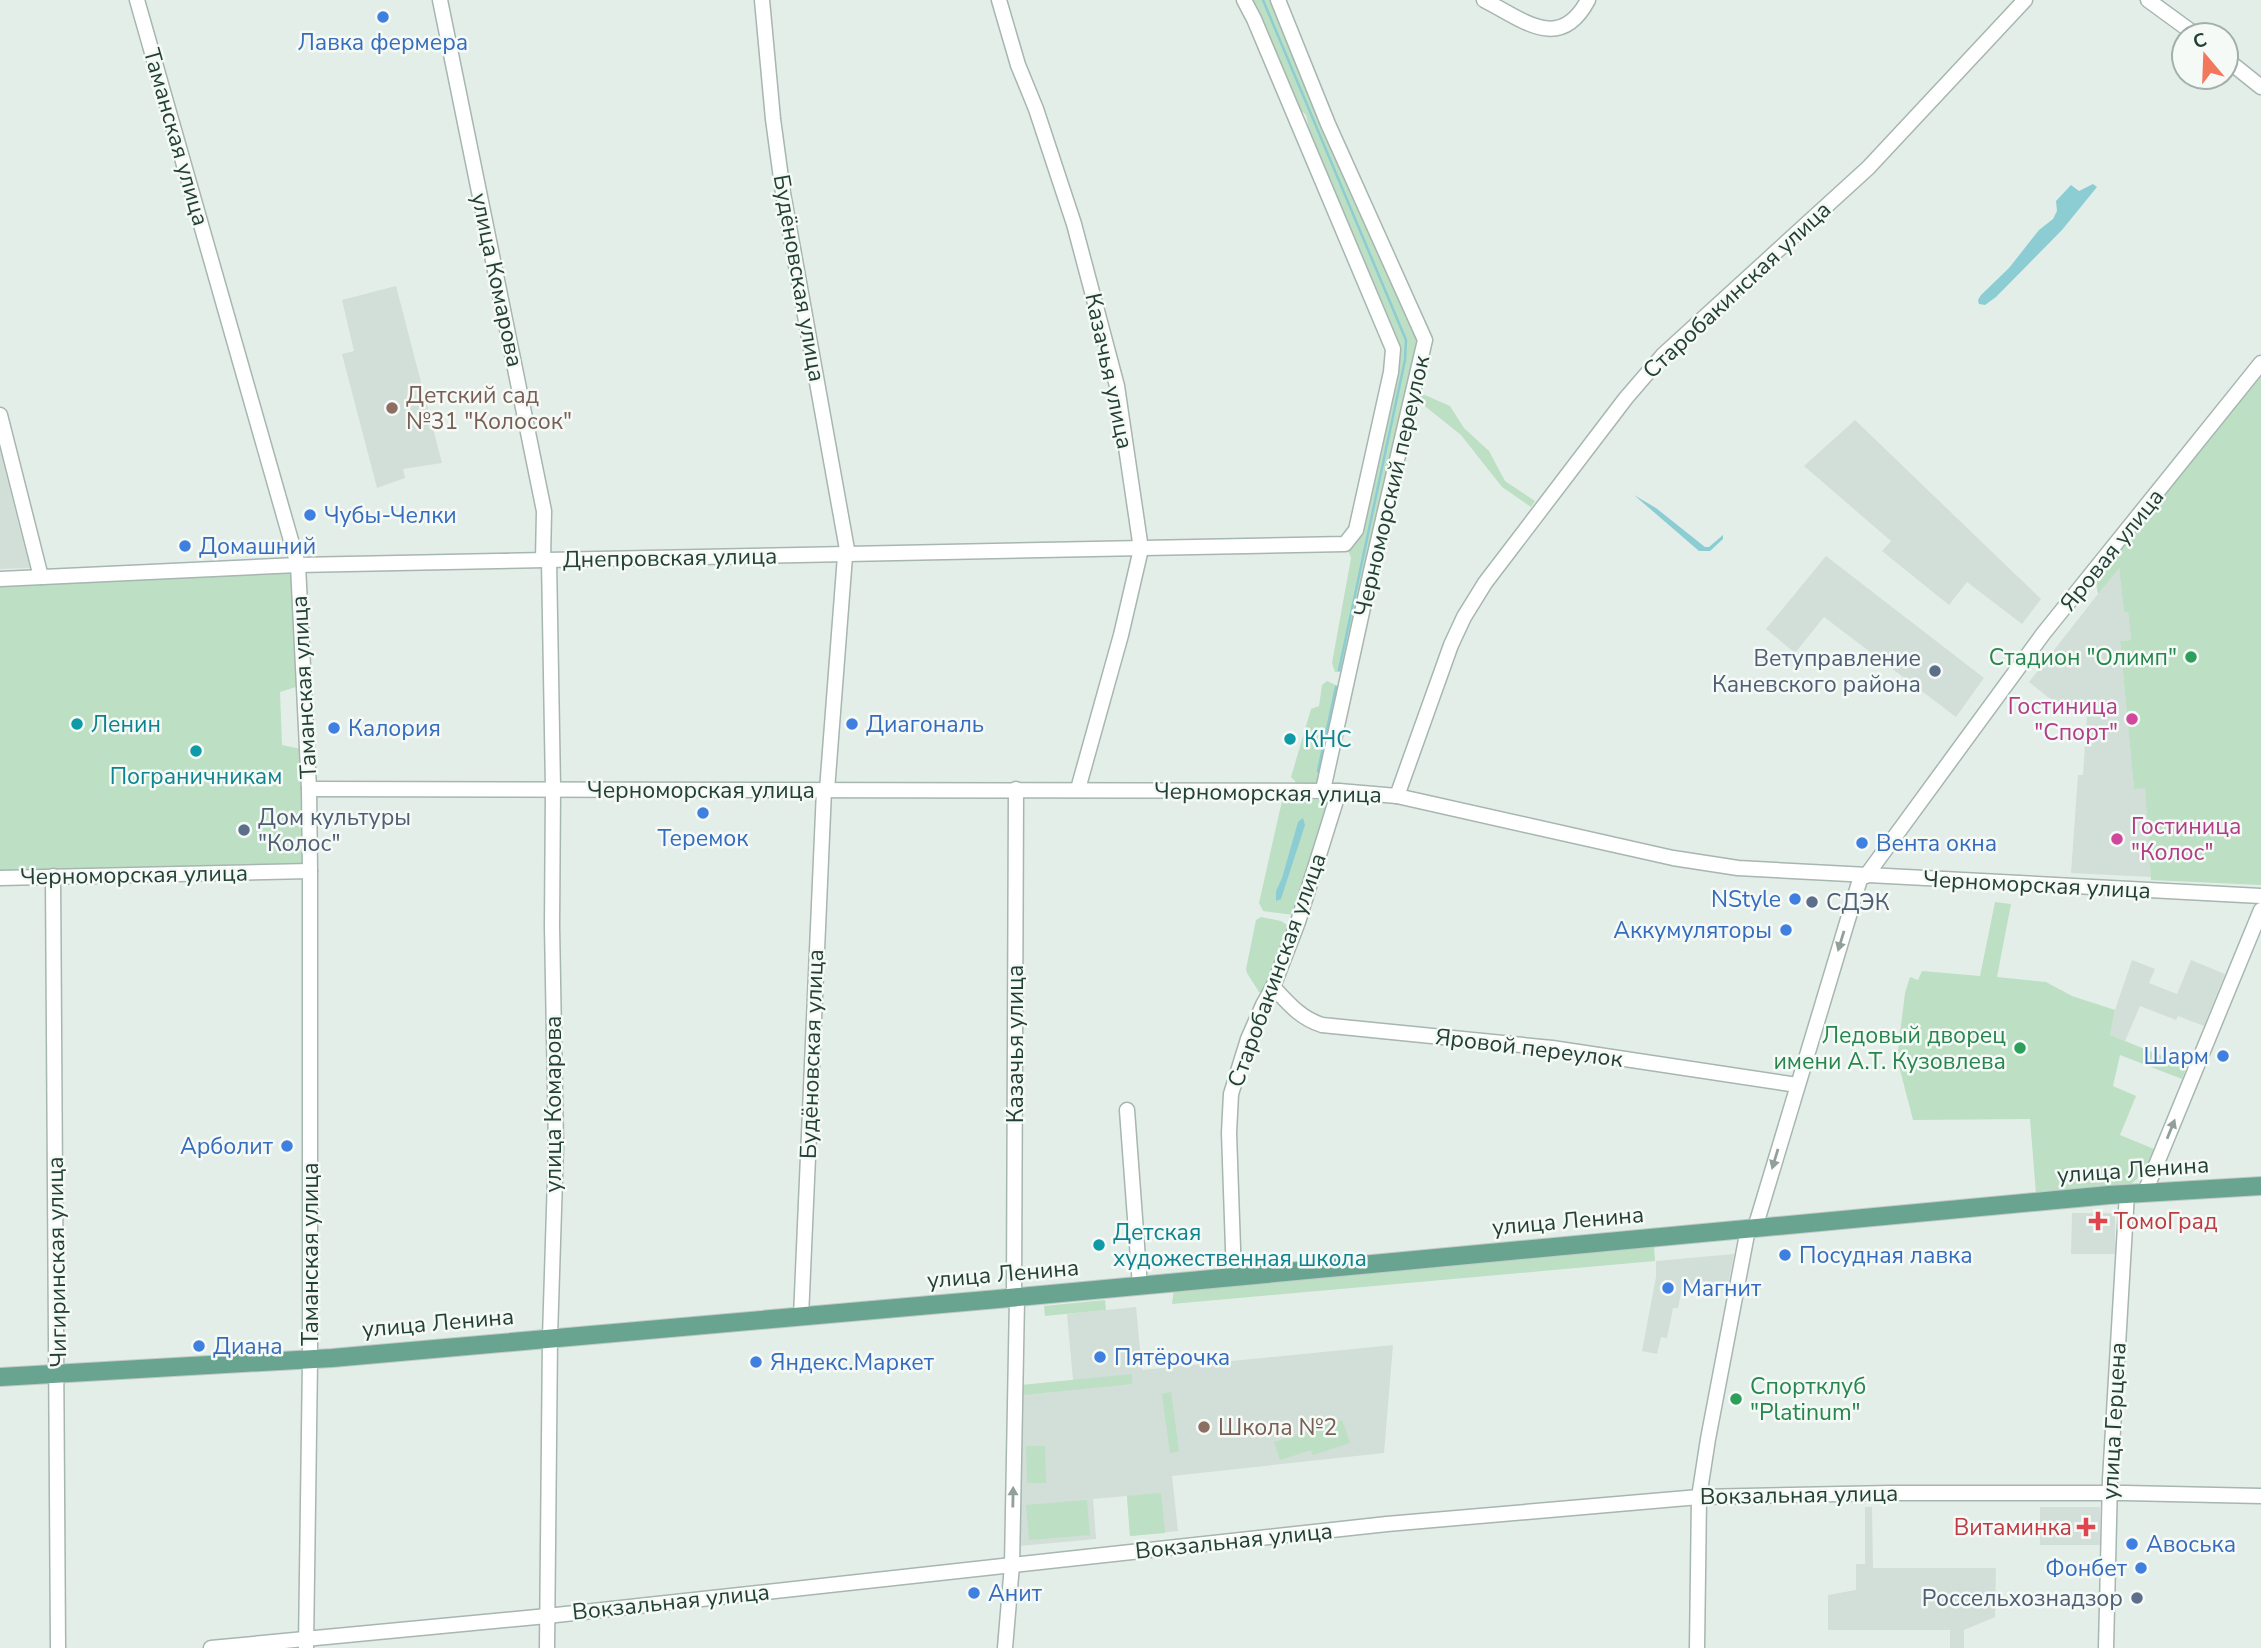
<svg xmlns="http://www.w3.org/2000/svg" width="2261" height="1648" font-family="'Nunito Sans',sans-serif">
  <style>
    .built { fill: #d2ded8 }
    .green { fill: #bddfc4 }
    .water { fill: #8ccdd3 }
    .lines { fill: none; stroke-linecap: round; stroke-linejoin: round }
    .stream { stroke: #8ccdd3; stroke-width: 2.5 }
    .minor-casing { stroke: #a6b6b0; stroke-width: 17 }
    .major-casing { stroke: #c1cac7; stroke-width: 20 }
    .minor { stroke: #fff; stroke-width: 14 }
    .major { stroke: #69a490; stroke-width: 18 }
    .oneway { fill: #91a09a }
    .shop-dot { fill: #3f7fe0; stroke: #f5faf7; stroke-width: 2.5 }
    .education-dot { fill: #8d6e63; stroke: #f5faf7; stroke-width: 2.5 }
    .leisure-dot { fill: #2e9e5b; stroke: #f5faf7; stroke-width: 2.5 }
    .service-dot { fill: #5c6f8a; stroke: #f5faf7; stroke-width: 2.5 }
    .hotel-dot { fill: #d1479c; stroke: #f5faf7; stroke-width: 2.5 }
    .culture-dot { fill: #0f9aa8; stroke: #f5faf7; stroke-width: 2.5 }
    .health-dot { fill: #e0444e; stroke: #f5faf7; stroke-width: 2.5 }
    .labels { text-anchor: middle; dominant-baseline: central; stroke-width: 5; stroke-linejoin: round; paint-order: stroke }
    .shop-label { font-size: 23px; fill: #366cbe; stroke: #f5faf7; text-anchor: start }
    .street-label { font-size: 23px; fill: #234036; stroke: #f5faf7 }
    .education-label { font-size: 23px; fill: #785e54; stroke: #f5faf7; text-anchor: start }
    .leisure-label { font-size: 23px; fill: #27864d; stroke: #f5faf7; text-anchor: end }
    .service-label { font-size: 23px; fill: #4e5e75; stroke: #f5faf7; text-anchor: end }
    .hotel-label { font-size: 23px; fill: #b23c85; stroke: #f5faf7; text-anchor: end }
    .culture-label { font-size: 23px; fill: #0d838f; stroke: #f5faf7; text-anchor: start }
    .health-label { font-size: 23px; fill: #be3a42; stroke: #f5faf7; text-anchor: start }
  </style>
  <rect width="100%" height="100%" fill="#e4eee9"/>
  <!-- built -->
  <g class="built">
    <polygon points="396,286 442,463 403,469 405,478 377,488 342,354 354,351 342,300"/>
    <polygon points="1855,420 2041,599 2022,624 1967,582 1949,605 1882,551 1891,541 1804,466"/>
    <polygon points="0,450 19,526 30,568 0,569"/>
    <polygon points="1826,556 1984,678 1956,717 1824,617 1795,653 1766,629"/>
    <polygon points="2119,567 2124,612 2128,612 2131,640 2120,641 2134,788 2145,788 2151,877 2071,873 2078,775 2083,775 2087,715 2049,698 2029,682"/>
    <polygon points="2132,960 2155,969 2149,983 2177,994 2191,960 2225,974 2204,1026 2178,1016 2176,1020 2140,1006 2125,1041 2110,1035 2115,1010"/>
    <polygon points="2072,1213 2115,1213 2115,1254 2071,1254"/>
    <polygon points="1734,1254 1728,1285 1697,1280 1694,1290 1682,1288 1678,1308 1673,1308 1667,1338 1661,1337 1657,1354 1642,1351 1656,1277 1656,1261"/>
    <polygon points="1136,1307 1142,1370 1393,1345 1384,1453 1172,1476 1178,1531 1130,1536 1127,1496 1093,1499 1096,1539 1020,1546 1022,1385 1073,1380 1067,1314"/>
    <polygon points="1865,1507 1872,1507 1873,1568 1996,1568 1995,1617 1964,1630 1964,1648 1950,1648 1950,1630 1828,1630 1828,1595 1856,1590 1856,1564 1865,1564"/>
    <rect x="2040" y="1507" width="60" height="38"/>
  </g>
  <!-- green -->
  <g class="green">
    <polygon points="1248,0 1274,0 1420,343 1342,672 1335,672 1332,663 1351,558 1348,550 1396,357 1311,138 1306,115 1293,103"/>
    <polygon points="2261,369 2261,885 2151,880 2145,788 2134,789 2120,641 2131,640 2128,612 2124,612 2119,568 2098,594 2095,577"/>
    <polygon points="1418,392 1450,406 1464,428 1489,451 1505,481 1535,501 1531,507 1502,487 1461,435 1416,399"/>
    <polygon points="291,569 296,687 280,692 282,745 301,749 304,864 0,874 0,582"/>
    <polygon points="1327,681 1340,687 1321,784 1297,783 1291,777 1311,709 1319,706 1322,685"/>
    <polygon points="1286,799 1323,800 1328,802 1329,807 1294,915 1263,911 1259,903 1279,814 1282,802"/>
    <polygon points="1995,902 2011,904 1997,977 2046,982 2072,996 2115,1010 2110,1035 2187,1066 2182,1079 2120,1055 2113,1086 2136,1096 2120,1135 2154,1149 2143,1174 2131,1184 2036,1194 2030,1119 1913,1120 1897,1058 1905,993 1910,977 1918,980 1922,971 1980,976"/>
    <polygon points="1261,917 1281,921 1290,927 1270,983 1263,992 1259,992 1247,973 1246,969 1256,920"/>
    <polygon points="1654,1246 1655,1261 1172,1304 1174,1289"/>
    <polygon points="1105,1300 1106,1310 1045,1316 1044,1306"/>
    <polygon points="1132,1374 1132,1384 1022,1395 1022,1385"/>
    <polygon points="1171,1392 1179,1451 1170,1453 1162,1394"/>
    <polygon points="1342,1420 1350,1443 1313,1455 1311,1450 1280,1460 1274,1442"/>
    <polygon points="1026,1446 1045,1446 1046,1483 1027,1483"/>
    <polygon points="1161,1493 1165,1533 1130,1536 1127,1496"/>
    <polygon points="1087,1500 1090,1535 1029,1540 1026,1505"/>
  </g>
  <!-- water -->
  <g class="water">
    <polygon points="2093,184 2097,187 2062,230 1996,297 1985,305 1979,304 1978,300 1981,295 2009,268 2039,230 2053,219 2057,211 2056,201 2071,185 2079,191"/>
    <polygon points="1634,495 1656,508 1705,547 1709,547 1723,535 1723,539 1710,551 1699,551"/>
    <polygon points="1303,818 1305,825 1281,899 1276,901 1276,891 1282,878 1298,822"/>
  </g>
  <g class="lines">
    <!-- stream -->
    <g class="stream">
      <polyline points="1263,0 1406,340 1405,360 1339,670"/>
      <polyline points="1318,771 1336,687"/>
    </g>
    <defs>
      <g id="minor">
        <polyline points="137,0 298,565 309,789 310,871 310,1360 306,1647"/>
        <polyline points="440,0 544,511 543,560"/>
        <polyline points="762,0 773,119 783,193 848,555"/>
        <polyline points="999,0 1018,65 1036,109 1074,224 1117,386 1141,549 1121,635 1078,789"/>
        <polyline points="1278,0 1328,124 1425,340 1371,571 1323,790"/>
        <path d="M1484 0C1523 20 1560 53 1588 0"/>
        <polyline points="2148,0 2196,35"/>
        <polyline points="2226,59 2261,87"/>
        <polyline points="0,415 41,577"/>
        <polyline points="0,579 298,565 1345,544 1356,530 1391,372 1393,349 1254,19 1244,0"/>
        <polyline points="309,789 1339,791 1397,796 1673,858 1738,868 2261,896"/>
        <polyline points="827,790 845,556"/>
        <polyline points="1397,796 1451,645 1464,617 1485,583 1626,398 1663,355 1868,168 2025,0"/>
        <polyline points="53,876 58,1648"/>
        <polyline points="1866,876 2043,634 2261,363"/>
        <polyline points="0,878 310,871"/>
        <path d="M1273 987C1288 1003 1300 1018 1322 1025L1552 1048 1797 1085"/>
        <polyline points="1127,1110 1140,1286"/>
        <polyline points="2145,1192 2261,910"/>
        <polyline points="1755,1228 1861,876"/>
        <polyline points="1234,1277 1229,1133 1231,1094 1248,1039 1263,1005 1273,987 1298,922 1339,791"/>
        <polyline points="1014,1298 1016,789"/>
        <polyline points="801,1317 824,790"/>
        <polyline points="211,1648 547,1616 1387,1524 1699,1497 1891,1493 2125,1493 2261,1496"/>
        <polyline points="547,1648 550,1337 556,1146 552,926 553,788 549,560"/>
        <polyline points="1005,1648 1012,1565 1017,1298"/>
        <polyline points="1697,1648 1699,1497 1708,1439 1748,1229"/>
        <polyline points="2106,1648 2110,1480 2127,1193"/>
      </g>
      <polyline id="major" points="0,1377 332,1358 998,1299 2109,1195 2261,1186"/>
    </defs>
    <!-- minor casing -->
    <use href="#minor" class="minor-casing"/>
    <!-- major casing -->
    <use href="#major" class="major-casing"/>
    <!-- minor -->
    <use href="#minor" class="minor"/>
    <!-- major -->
    <use href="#major" class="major"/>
  </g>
  <!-- one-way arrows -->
  <defs><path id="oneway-solid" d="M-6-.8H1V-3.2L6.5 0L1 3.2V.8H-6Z" transform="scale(1.75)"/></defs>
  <g class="oneway">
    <use href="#oneway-solid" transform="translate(1841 941) rotate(107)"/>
    <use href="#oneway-solid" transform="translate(2171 1129) rotate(-68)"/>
    <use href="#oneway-solid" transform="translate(1775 1159) rotate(107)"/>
    <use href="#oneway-solid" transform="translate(1013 1497) rotate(-89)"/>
  </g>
  <!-- markers -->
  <g class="shop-dot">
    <circle cx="383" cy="17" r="7"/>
    <circle cx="310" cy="515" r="7"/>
    <circle cx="185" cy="546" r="7"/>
    <circle cx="852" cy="724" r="7"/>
    <circle cx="334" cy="728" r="7"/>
    <circle cx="703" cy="813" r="7"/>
    <circle cx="1862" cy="843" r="7"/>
    <circle cx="1795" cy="899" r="7"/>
    <circle cx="1786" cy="930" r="7"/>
    <circle cx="2223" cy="1056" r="7"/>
    <circle cx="287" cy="1146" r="7"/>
    <circle cx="1785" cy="1255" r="7"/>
    <circle cx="1668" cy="1288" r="7"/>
    <circle cx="199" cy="1346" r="7"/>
    <circle cx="1100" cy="1357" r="7"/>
    <circle cx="756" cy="1362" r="7"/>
    <circle cx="2132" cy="1544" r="7"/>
    <circle cx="2141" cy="1568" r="7"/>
    <circle cx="974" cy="1593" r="7"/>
  </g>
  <g class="education-dot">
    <circle cx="392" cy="408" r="7"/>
    <circle cx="1204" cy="1427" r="7"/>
  </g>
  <g class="leisure-dot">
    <circle cx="2191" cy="657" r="7"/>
    <circle cx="2020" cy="1048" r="7"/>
    <circle cx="1736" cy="1399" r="7"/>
  </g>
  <g class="service-dot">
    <circle cx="1935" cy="671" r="7"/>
    <circle cx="244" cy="830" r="7"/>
    <circle cx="1812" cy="902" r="7"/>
    <circle cx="2137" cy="1598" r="7"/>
  </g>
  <g class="hotel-dot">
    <circle cx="2132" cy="719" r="7"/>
    <circle cx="2117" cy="839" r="7"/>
  </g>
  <g class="culture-dot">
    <circle cx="77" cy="724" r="7"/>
    <circle cx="1290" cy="739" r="7"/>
    <circle cx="196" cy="751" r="7"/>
    <circle cx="1099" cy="1245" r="7"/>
  </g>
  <g class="health-dot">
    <path d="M2094.5 1210.5h7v7h7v7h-7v7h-7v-7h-7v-7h7z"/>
    <path d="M2082.5 1516.5h7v7h7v7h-7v7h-7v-7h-7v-7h7z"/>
  </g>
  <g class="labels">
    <!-- shop labels -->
    <g class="shop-label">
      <text x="383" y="42" text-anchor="middle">Лавка фермера</text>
      <text x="324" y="515">Чубы-Челки</text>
      <text x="199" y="546">Домашний</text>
      <text x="866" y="724">Диагональ</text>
      <text x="348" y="728">Калория</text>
      <text x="703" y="838" text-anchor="middle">Теремок</text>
      <text x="1876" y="843">Вента окна</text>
      <text x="1781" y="899" text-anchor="end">NStyle</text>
      <text x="1772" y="930" text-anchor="end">Аккумуляторы</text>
      <text x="2209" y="1056" text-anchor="end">Шарм</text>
      <text x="273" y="1146" text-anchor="end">Арболит</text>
      <text x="1799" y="1255">Посудная лавка</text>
      <text x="1682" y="1288">Магнит</text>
      <text x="213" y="1346">Диана</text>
      <text x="1114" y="1357">Пятёрочка</text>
      <text x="770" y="1362">Яндекс.Маркет</text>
      <text x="2146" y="1544">Авоська</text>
      <text x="2127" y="1568" text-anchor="end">Фонбет</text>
      <text x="988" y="1593">Анит</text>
    </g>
    <!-- street labels -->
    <g class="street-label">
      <text transform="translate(176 137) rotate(74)">Таманская улица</text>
      <text transform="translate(799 278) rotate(80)">Будёновская улица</text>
      <text transform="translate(497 280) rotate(78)">улица Комарова</text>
      <text transform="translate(1737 290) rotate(-43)">Старобакинская улица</text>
      <text transform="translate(1109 371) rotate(78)">Казачья улица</text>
      <text transform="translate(1392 486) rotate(-77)">Черноморский переулок</text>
      <text transform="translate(2112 550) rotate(-51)">Яровая улица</text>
      <text transform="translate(670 558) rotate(-1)">Днепровская улица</text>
      <text transform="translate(304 687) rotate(-93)">Таманская улица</text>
      <text x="701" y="790">Черноморская улица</text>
      <text transform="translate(1268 793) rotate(1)">Черноморская улица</text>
      <text transform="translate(134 875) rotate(-1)">Черноморская улица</text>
      <text transform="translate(2037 885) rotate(3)">Черноморская улица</text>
      <text transform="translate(1277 970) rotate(-70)">Старобакинская улица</text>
      <text transform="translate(1015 1044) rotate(-90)">Казачья улица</text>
      <text transform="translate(1529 1048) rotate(7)">Яровой переулок</text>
      <text transform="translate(812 1054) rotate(-88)">Будёновская улица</text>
      <text transform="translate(553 1104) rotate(-90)">улица Комарова</text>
      <text transform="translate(2133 1170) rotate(-4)">улица Ленина</text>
      <text transform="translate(1568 1221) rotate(-5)">улица Ленина</text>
      <text transform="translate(310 1254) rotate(-90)">Таманская улица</text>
      <text transform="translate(57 1262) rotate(-91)">Чигиринская улица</text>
      <text transform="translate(1003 1274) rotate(-5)">улица Ленина</text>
      <text transform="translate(438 1323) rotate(-5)">улица Ленина</text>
      <text transform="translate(2114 1421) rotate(-87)">улица Герцена</text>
      <text transform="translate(1799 1495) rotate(-1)">Вокзальная улица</text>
      <text transform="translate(1234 1541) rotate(-6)">Вокзальная улица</text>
      <text transform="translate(671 1602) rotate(-6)">Вокзальная улица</text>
    </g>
    <!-- education labels -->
    <g class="education-label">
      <text x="406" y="395">Детский сад<tspan x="406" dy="26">№31 "Колосок"</tspan></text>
      <text x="1218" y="1427">Школа №2</text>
    </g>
    <!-- leisure labels -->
    <g class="leisure-label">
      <text x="2177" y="657">Стадион "Олимп"</text>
      <text x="2006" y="1035">Ледовый дворец<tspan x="2006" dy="26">имени А.Т. Кузовлева</tspan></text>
      <text x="1750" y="1386" text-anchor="start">Спортклуб<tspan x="1750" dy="26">"Platinum"</tspan></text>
    </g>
    <!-- service labels -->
    <g class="service-label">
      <text x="1921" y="658">Ветуправление<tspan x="1921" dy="26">Каневского района</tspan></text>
      <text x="258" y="817" text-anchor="start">Дом культуры<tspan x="258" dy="26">"Колос"</tspan></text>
      <text x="1826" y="902" text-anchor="start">СДЭК</text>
      <text x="2123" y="1598">Россельхознадзор</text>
    </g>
    <!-- hotel labels -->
    <g class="hotel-label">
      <text x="2118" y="706">Гостиница<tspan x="2118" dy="26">"Спорт"</tspan></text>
      <text x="2131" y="826" text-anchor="start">Гостиница<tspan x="2131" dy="26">"Колос"</tspan></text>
    </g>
    <!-- culture labels -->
    <g class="culture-label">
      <text x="91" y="724">Ленин</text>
      <text x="1304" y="739">КНС</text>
      <text x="196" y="776" text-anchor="middle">Пограничникам</text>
      <text x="1113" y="1232">Детская<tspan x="1113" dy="26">художественная школа</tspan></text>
    </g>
    <!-- health labels -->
    <g class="health-label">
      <text x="2114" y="1221">ТомоГрад</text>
      <text x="2072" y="1527" text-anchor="end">Витаминка</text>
    </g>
  </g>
  <!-- north arrow -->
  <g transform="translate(2205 56) rotate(341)"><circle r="33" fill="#f5faf7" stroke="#a1b0aa" stroke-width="2"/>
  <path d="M0-5L12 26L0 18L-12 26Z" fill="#f3775d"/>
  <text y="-10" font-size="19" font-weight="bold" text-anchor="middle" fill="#234036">С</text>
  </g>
</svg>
